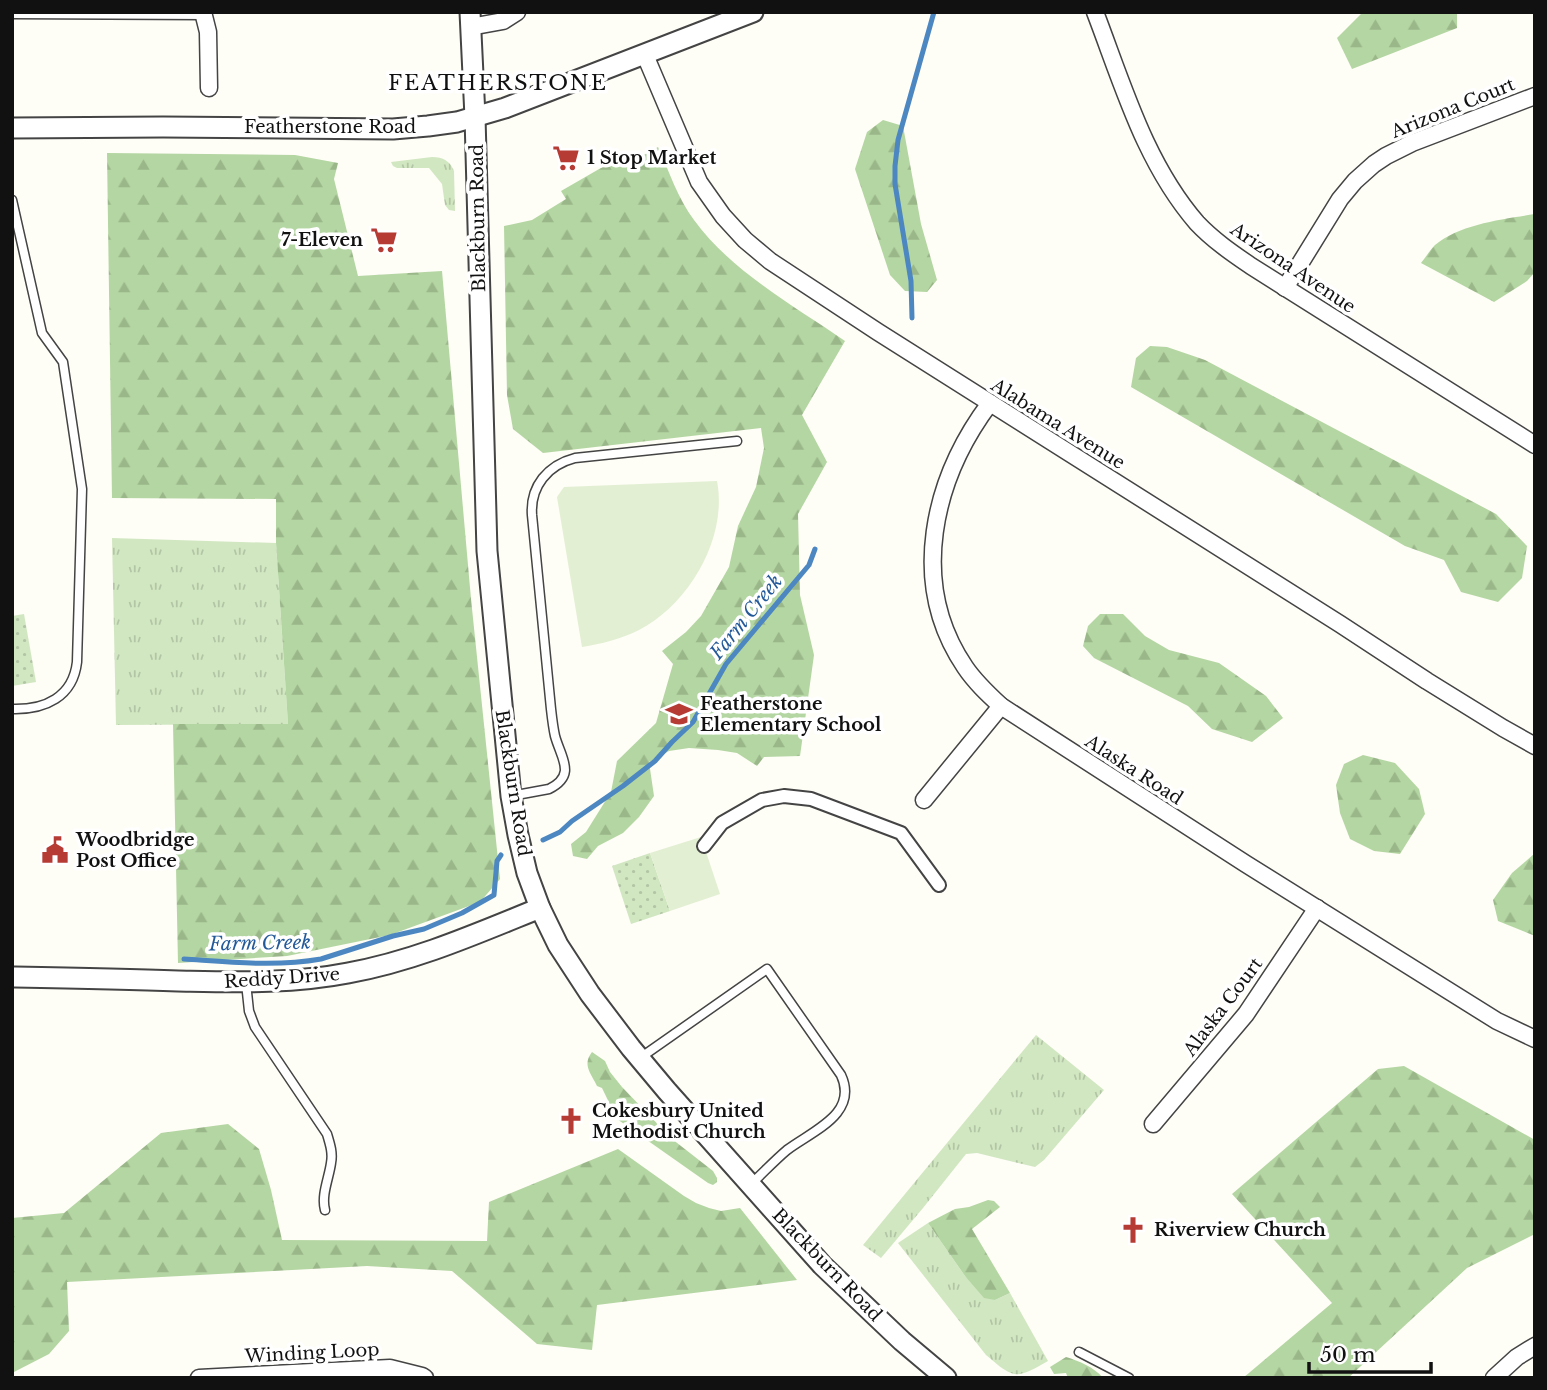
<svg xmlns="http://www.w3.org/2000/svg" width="1547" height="1390" font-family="'Libre Baskerville',serif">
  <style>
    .grass { fill: url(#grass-tufts) }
    .forest { fill: url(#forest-firs) }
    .park { fill: url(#park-dots) }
    .pitch { fill: #e2efd2 }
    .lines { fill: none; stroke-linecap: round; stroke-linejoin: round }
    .stream { stroke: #4c87c2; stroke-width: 5 }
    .service-casing { stroke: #444; stroke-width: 11 }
    .pedestrian-casing { stroke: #444; stroke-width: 16 }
    .minor-casing { stroke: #444; stroke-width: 19 }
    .tertiary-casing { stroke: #444; stroke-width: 23 }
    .service { stroke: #fff; stroke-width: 8 }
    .pedestrian { stroke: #fff; stroke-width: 12 }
    .minor { stroke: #fff; stroke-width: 16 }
    .tertiary { stroke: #fff; stroke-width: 19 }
    .labels { text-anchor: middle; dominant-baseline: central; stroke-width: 7; stroke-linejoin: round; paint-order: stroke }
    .street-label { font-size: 18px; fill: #111; stroke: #fff }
    .poi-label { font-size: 18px; font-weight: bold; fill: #111; stroke: #fff; text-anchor: start }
    .water-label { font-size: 19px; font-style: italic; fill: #245a99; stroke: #fff }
    .quarter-label { font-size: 21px; letter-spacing: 2px; fill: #111; stroke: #fff }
  </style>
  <defs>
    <pattern id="grass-tufts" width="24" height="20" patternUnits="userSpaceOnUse" patternTransform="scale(1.75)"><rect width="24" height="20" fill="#d1e7c1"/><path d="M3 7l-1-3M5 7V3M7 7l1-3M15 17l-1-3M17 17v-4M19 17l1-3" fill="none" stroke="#b2c5a5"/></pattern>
    <pattern id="forest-firs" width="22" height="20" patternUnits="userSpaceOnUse" patternTransform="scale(1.75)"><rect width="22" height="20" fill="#b4d6a2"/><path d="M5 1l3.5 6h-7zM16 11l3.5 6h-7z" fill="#9ab78a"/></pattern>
    <pattern id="park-dots" width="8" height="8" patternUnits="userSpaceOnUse" patternTransform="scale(1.75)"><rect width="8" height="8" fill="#d1e7c1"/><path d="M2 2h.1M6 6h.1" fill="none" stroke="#b2c5a5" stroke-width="1.8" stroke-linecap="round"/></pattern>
  </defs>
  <rect width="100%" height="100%" fill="#fefdf6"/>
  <!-- grass -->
  <g class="grass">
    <path d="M432 157C443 157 450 161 454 171L455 211 449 210 445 205 442 184 429 168H397L393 166 391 162Z"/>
    <polygon points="112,538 276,543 288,724 116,725"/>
    <polygon points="1036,1035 1104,1090 1044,1160 1035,1167 977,1153 966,1154 923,1208 881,1258 863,1245"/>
    <path d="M928 1223 965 1276 995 1300 1010 1293 1048 1361C1016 1379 1015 1380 986 1355L898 1243Z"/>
  </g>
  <!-- forest -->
  <g class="forest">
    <polygon points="1363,12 1457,12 1457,28 1352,69 1337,38"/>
    <polygon points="883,120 903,126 921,224 937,280 927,292 905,291 890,275 855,169 867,132"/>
    <path d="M658 147C669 171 678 199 694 220 731 271 794 306 845 341L802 415 827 462 798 514 800 595 814 655 800 756 764 757 757 766 737 753 718 750 689 748 669 751 649 762 654 796 639 817 623 833 598 846 587 859 573 856 571 844 586 832 611 792 617 761 656 723 673 664 662 651 686 632 701 616 729 567 738 526 756 487 764 448 761 428 543 453 513 429 507 395 504 226 532 220 566 199 561 191 613 161 625 163 631 162Z"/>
    <polygon points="107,153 295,155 338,163 334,179 358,276 442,271 471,599 500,879 480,902 390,935 287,956 178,963 173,724 288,724 276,543 276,499 112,498"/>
    <path d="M1535 214V272L1527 281 1494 302 1421 263C1426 257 1430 250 1435 245 1460 224 1503 219 1535 214Z"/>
    <polygon points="1150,346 1167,347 1205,360 1496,514 1527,546 1522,578 1498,602 1461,592 1444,560 1405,546 1131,387 1136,358"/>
    <polygon points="1100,614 1123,614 1145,636 1169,650 1219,663 1266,696 1283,718 1252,742 1212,729 1188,706 1094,658 1083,646 1088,626"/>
    <polygon points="1363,755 1395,763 1419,789 1425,814 1400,854 1374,851 1350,839 1340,813 1336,785 1344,764"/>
    <polygon points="1534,854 1535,854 1535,936 1498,921 1493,900 1512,873"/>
    <path d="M592 1052 605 1061 610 1072 622 1087 672 1139 713 1171 717 1178V1182L713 1185 708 1183 617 1119 602 1088 597 1086C591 1073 582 1065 592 1052Z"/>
    <polygon points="1404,1066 1535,1140 1535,1234 1467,1268 1348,1378 1243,1378 1332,1303 1232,1194 1378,1069"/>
    <polygon points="228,1124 259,1149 271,1190 282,1240 487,1241 489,1202 618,1149 684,1196 696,1203 709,1208 721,1211 740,1208 797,1280 597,1305 592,1350 537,1344 452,1271 367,1266 67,1282 69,1331 49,1354 12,1373 12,1218 64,1213 161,1133"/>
    <polygon points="988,1200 994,1201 1000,1207 972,1229 1010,1293 995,1300 984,1298 965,1276 928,1223 955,1209 969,1207"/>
    <path d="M1066 1357C1079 1361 1094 1367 1103 1378H1068L1066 1373 1054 1374 1050 1367Z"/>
  </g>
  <!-- park -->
  <g class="park">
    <polygon points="24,614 36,682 12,686 12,616"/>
    <polygon points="650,853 670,911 631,924 612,866"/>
  </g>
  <!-- pitch -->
  <g class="pitch">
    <path d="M717 481C728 538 689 604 639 630 621 639 601 644 582 647L557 497 564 487Z"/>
    <polygon points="701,837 720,894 670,911 650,853"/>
  </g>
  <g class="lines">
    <!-- stream -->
    <g class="stream">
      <polyline points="912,318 911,281 895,184 895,166 898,140 934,12"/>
      <polyline points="543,840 560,832 572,821 623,786 655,761 672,742 693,722 726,664 809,565 815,549"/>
      <path d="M184 959C230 962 276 967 321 959L393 936 424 929 462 913 494 895 497 861 501 855"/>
    </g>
    <defs>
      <g id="service">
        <polyline points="12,14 204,15"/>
        <path d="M12 200 42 333 63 362 82 489 77 662C73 697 45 710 12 709"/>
        <path d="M511 796 549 789C577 775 561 758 555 736 553 727 552 718 551 709L532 515C530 486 548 465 575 458L737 441"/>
        <path d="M246 983 249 1011 255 1027 327 1134C330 1144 333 1153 331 1163 329 1178 321 1195 325 1210"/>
        <path d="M640 1058 767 969 841 1075C859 1114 812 1131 787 1150 774 1161 763 1173 751 1184"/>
        <polyline points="1079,1352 1129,1378"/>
      </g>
      <polyline id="pedestrian" points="704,846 722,823 762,800 784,796 811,799 901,833 939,885"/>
      <g id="minor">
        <polyline points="203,12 208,32 209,88"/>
        <path d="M1095 12C1123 85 1145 163 1197 223 1213 240 1232 253 1251 266L1535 445"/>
        <polyline points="470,27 503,21 517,12"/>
        <polyline points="645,55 699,182 723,216 745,240 770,261 878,332 1340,624 1427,681 1503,728 1535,746"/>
        <polyline points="1285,288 1340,199 1355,181 1374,164 1386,156 1412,143 1535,96"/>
        <path d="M990 403C933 479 908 583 965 667 975 682 988 694 1001 706L1246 864 1497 1021 1535 1039"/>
        <polyline points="924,800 1001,706"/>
        <polyline points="1153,1124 1246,1014 1317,908"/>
        <polyline points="199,1378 390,1368 422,1376 425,1378"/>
        <polyline points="1494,1378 1517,1357 1535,1346"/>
      </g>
      <g id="tertiary">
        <polyline points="470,12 475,117 487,551 511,796 518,835 527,873 540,908 558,945 590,994 631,1048 667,1091 822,1265 902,1341 946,1378"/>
        <polyline points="12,128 163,127 393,129 428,126 457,122 505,108 753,12"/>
        <path d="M12 977C67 978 123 979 178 981 235 982 292 984 348 973 415 961 478 933 540 908"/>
      </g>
    </defs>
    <!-- service casing -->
    <use href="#service" class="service-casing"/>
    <!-- pedestrian casing -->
    <use href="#pedestrian" class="pedestrian-casing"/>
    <!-- minor casing -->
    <use href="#minor" class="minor-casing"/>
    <!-- tertiary casing -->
    <use href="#tertiary" class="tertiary-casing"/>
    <!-- service -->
    <use href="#service" class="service"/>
    <!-- pedestrian -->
    <use href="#pedestrian" class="pedestrian"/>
    <!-- minor -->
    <use href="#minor" class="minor"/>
    <!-- tertiary -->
    <use href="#tertiary" class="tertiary"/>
  </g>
  <!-- icons -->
  <defs>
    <symbol id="supermarket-bare" viewBox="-9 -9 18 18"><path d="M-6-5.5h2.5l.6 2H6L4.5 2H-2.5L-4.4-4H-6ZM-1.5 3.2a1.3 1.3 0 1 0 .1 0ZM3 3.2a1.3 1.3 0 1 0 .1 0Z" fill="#b53b34" stroke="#fff" stroke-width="2.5" paint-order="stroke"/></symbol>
    <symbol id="school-bare" viewBox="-9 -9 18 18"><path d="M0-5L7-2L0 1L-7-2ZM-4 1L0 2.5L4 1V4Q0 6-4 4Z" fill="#b53b34" stroke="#fff" stroke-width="2.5" paint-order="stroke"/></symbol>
    <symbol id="civic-bare" viewBox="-9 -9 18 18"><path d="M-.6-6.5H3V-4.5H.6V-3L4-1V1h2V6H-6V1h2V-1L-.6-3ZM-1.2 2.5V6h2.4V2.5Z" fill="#b53b34" stroke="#fff" stroke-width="2.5" paint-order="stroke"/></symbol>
    <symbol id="church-bare" viewBox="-9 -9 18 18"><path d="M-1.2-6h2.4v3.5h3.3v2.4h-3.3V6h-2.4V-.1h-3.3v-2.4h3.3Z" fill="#b53b34" stroke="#fff" stroke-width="2.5" paint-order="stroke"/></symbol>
  </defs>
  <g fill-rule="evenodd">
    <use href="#supermarket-bare" x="547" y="139" width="38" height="38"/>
    <use href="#supermarket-bare" x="365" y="221" width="38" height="38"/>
    <use href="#school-bare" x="660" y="695" width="38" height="38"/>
    <use href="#civic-bare" x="36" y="831" width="38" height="38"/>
    <use href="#church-bare" x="552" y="1102" width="38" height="38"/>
    <use href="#church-bare" x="1114" y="1211" width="38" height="38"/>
  </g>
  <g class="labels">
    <!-- street labels -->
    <g class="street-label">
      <text transform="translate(1453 108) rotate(-22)">Arizona Court</text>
      <text x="330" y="127">Featherstone Road</text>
      <text transform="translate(478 218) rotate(-91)">Blackburn Road</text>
      <text transform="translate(1293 268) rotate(34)">Arizona Avenue</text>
      <text transform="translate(1058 424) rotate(32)">Alabama Avenue</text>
      <text transform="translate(1134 770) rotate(33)">Alaska Road</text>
      <text transform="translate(513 783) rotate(81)">Blackburn Road</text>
      <text transform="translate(282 978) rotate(-4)">Reddy Drive</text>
      <text transform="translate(1223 1007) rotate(-53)">Alaska Court</text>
      <text transform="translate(827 1265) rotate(46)">Blackburn Road</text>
      <text transform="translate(312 1353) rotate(-3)">Winding Loop</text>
    </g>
    <!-- poi labels -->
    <g class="poi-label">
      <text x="587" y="158">1 Stop Market</text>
      <text x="363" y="240" text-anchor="end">7-Eleven</text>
      <text x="700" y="704">Featherstone<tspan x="700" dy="21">Elementary School</tspan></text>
      <text x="76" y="840">Woodbridge<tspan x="76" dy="21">Post Office</tspan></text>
      <text x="592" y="1111">Cokesbury United<tspan x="592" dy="21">Methodist Church</tspan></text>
      <text x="1154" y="1230">Riverview Church</text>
    </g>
    <!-- water labels -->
    <g class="water-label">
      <text transform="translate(746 617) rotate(-51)">Farm Creek</text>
      <text transform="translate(260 943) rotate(-1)">Farm Creek</text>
    </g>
    <!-- quarter labels -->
    <g class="quarter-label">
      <text x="498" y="83">FEATHERSTONE</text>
    </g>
  </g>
  <!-- border -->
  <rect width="1547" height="1390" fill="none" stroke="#111111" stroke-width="28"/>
  <!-- scale -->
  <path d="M1309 1362v10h122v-10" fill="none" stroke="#111111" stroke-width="3.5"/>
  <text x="1320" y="1362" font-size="21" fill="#111111" stroke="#ffffff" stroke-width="5" paint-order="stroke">50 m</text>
</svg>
